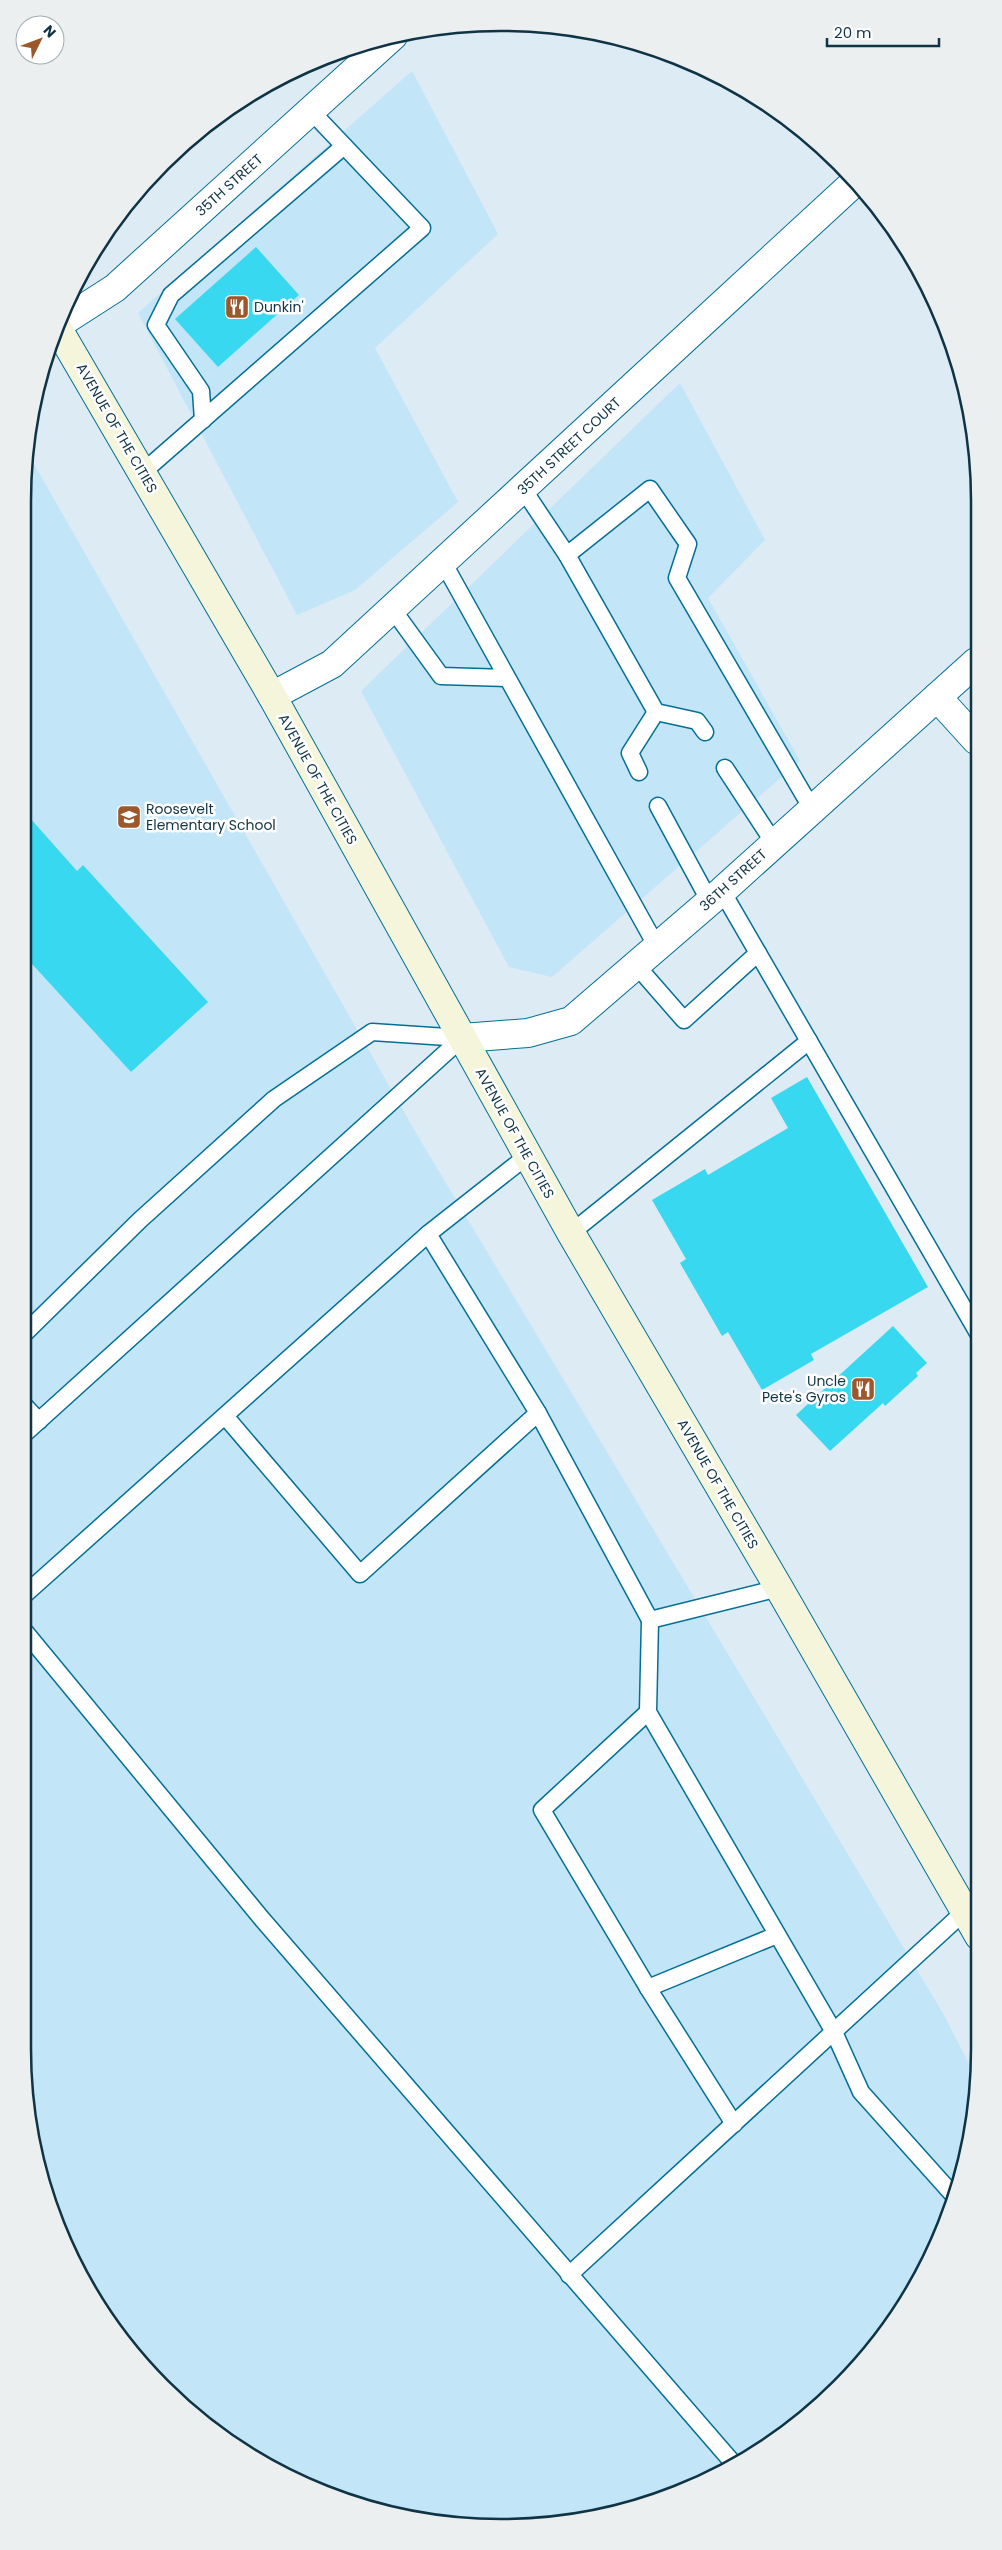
<svg xmlns="http://www.w3.org/2000/svg" width="1002" height="2550" font-family="Poppins,sans-serif">
  <style>
    .built { fill: #c2e5f7 }
    .building { fill: #39d8f1 }
    .lines { fill: none; stroke-linecap: round; stroke-linejoin: round }
    .service-casing { stroke: #036f96; stroke-width: 19 }
    .minor-casing { stroke: #036f96; stroke-width: 30 }
    .secondary-casing { stroke: #036f96; stroke-width: 30 }
    .service { stroke: #fff; stroke-width: 16 }
    .minor { stroke: #fff; stroke-width: 28 }
    .secondary { stroke: #f4f5db; stroke-width: 28 }
    .labels { text-anchor: middle; dominant-baseline: central; stroke-width: 5; stroke-linejoin: round; paint-order: stroke }
    .street-label { font-size: 14px; fill: #0f3445; stroke: #fff }
    .poi-label { font-size: 14px; fill: #0f3445; stroke: #fff; text-anchor: start }
    .rim { fill: none; stroke: #0f3445; stroke-width: 2.5 }
  </style>
  <rect width="100%" height="100%" fill="#dcebf4"/>
  <!-- built -->
  <g class="built">
    <polygon points="412,71 498,234 375,348 458,502 355,590 297,615 138,313"/>
    <polygon points="680,383 765,540 708,598 800,761 552,977 509,967 361,691"/>
    <polygon points="30,457 416,1133 941,2010 975,2075 954,2203 880,2341 767,2447 684,2491 595,2518 438,2523 347,2502 262,2464 141,2364 86,2288 48,2203 22,2049 22,501"/>
  </g>
  <!-- building -->
  <g class="building">
    <polygon points="256,247 299,295 218,367 175,319"/>
    <polygon points="22,809 77,871 83,865 208,1002 131,1072 22,953"/>
    <polygon points="807,1077 928,1287 811,1354 814,1360 762,1390 728,1332 722,1336 680,1263 686,1259 652,1200 705,1169 708,1175 788,1128 771,1098"/>
    <polygon points="893,1326 927,1363 916,1373 918,1376 885,1406 883,1403 830,1451 796,1415"/>
  </g>
  <g class="lines">
    <defs>
      <g id="service">
        <polyline points="203,420 201,391 156,325 171,295 344,146"/>
        <polyline points="143,472 422,228 311,111"/>
        <polyline points="523,489 567,555 656,712 697,721 705,732"/>
        <polyline points="567,555 650,489 688,544 677,578 812,809"/>
        <polyline points="443,562 657,947"/>
        <polyline points="391,607 441,676 507,678"/>
        <polyline points="725,768 774,843"/>
        <polyline points="639,772 630,753 656,712"/>
        <polyline points="658,806 710,902"/>
        <polyline points="722,891 978,1333"/>
        <polyline points="636,965 684,1020 758,953"/>
        <polyline points="527,1156 428,1234 538,1413 650,1620 779,1588"/>
        <polyline points="571,1233 809,1041"/>
        <polyline points="22,1336 140,1220 274,1099 372,1032 462,1038"/>
        <polyline points="22,1403 39,1421"/>
        <polyline points="225,1416 360,1574 538,1413"/>
        <polyline points="22,1436 462,1038"/>
        <polyline points="22,1597 428,1234"/>
        <polyline points="650,1620 648,1712 834,2032 861,2092 955,2197"/>
        <polyline points="22,1628 262,1919 734,2464"/>
        <polyline points="648,1712 542,1810 648,1988 777,1935"/>
        <polyline points="648,1988 734,2124"/>
        <polyline points="569,2275 965,1911"/>
      </g>
      <g id="minor">
        <polyline points="59,324 115,288 393,36"/>
        <polyline points="272,696 332,664 856,181"/>
        <polyline points="937,697 976,740"/>
        <polyline points="462,1038 528,1033 571,1021 722,891 976,662"/>
      </g>
      <polyline id="secondary" points="57,327 272,696 571,1233 779,1588 979,1936"/>
    </defs>
    <!-- service casing -->
    <use href="#service" class="service-casing"/>
    <!-- minor casing -->
    <use href="#minor" class="minor-casing"/>
    <!-- secondary casing -->
    <use href="#secondary" class="secondary-casing"/>
    <!-- service -->
    <use href="#service" class="service"/>
    <!-- minor -->
    <use href="#minor" class="minor"/>
    <!-- secondary -->
    <use href="#secondary" class="secondary"/>
  </g>
  <!-- icons -->
  <defs>
    <symbol id="restaurant-square" viewBox="-11 -11 22 22"><rect x="-9" y="-9" width="18" height="18" rx="4" fill="#9c572b" stroke="#fff"/><path d="M-5-6h1v4h1v-4h1v4h1v-4h1v5L-1.5 .5V6h-2V.5L-5-1ZM5-6V6H3V1.5H1.5Q1.5-4 5-6Z" fill="#fff"/></symbol>
    <symbol id="school-square" viewBox="-11 -11 22 22"><rect x="-9" y="-9" width="18" height="18" rx="4" fill="#9c572b" stroke="#fff"/><path d="M0-5L7-2L0 1L-7-2ZM-4 1L0 2.5L4 1V4Q0 6-4 4Z" fill="#fff"/></symbol>
  </defs>
  <g fill-rule="evenodd">
    <use href="#restaurant-square" x="223" y="293" width="28" height="28"/>
    <use href="#school-square" x="115" y="803" width="28" height="28"/>
    <use href="#restaurant-square" x="849" y="1375" width="28" height="28"/>
  </g>
  <g class="labels">
    <!-- street labels -->
    <g class="street-label">
      <text transform="translate(229 185) rotate(-42)">35TH STREET</text>
      <text transform="translate(117 428) rotate(60)">AVENUE OF THE CITIES</text>
      <text transform="translate(569 446) rotate(-43)">35TH STREET COURT</text>
      <text transform="translate(318 779) rotate(61)">AVENUE OF THE CITIES</text>
      <text transform="translate(733 880) rotate(-42)">36TH STREET</text>
      <text transform="translate(515 1133) rotate(61)">AVENUE OF THE CITIES</text>
      <text transform="translate(718 1484) rotate(60)">AVENUE OF THE CITIES</text>
    </g>
    <!-- poi labels -->
    <g class="poi-label">
      <text x="254" y="307">Dunkin'</text>
      <text x="146" y="809">Roosevelt<tspan x="146" dy="16">Elementary School</tspan></text>
      <text x="846" y="1381" text-anchor="end">Uncle<tspan x="846" dy="16">Pete's Gyros</tspan></text>
    </g>
  </g>
  <!-- crop -->
  <path d="M0 0H1002V2550H0ZM501 31H501A470 470 0 0 1 971 501V2049A470 470 0 0 1 501 2519H501A470 470 0 0 1 31 2049V501A470 470 0 0 1 501 31Z" fill="#eceff0" fill-rule="evenodd"/>
  <path class="rim" d="M501 31H501A470 470 0 0 1 971 501V2049A470 470 0 0 1 501 2519H501A470 470 0 0 1 31 2049V501A470 470 0 0 1 501 31Z"/>
  <!-- north arrow -->
  <g transform="translate(40 40) rotate(48)"><circle r="24" fill="#ffffff" stroke="#9faeb5"/>
  <path d="M0-4L9 19L0 12L-9 19Z" fill="#9c572b"/>
  <text y="-8" font-size="14" font-weight="bold" text-anchor="middle" fill="#0f3445">N</text>
  </g>
  <!-- scale -->
  <path d="M827 38v8h112v-8" fill="none" stroke="#0f3445" stroke-width="2.5"/>
  <text x="834" y="38" font-size="15" fill="#0f3445" stroke="#ffffff" stroke-width="4" paint-order="stroke">20 m</text>
</svg>
